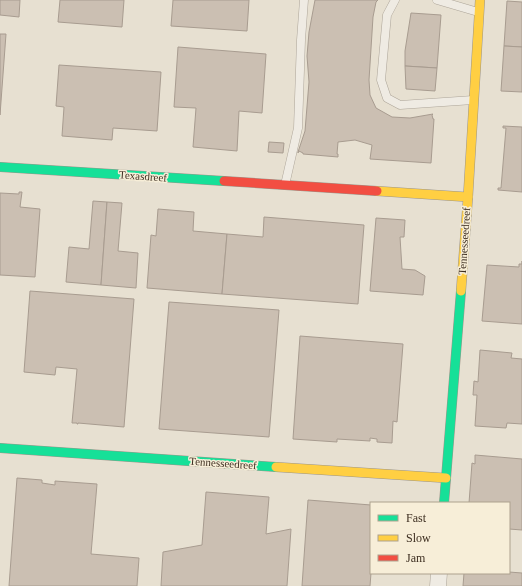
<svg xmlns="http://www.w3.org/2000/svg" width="522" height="586" font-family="'Times New Roman',serif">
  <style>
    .building { fill: #cbbfb2; stroke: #a89c90 }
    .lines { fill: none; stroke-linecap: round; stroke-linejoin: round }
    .lane-casing { stroke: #ada599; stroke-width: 9 }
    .street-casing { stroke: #ada599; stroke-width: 17 }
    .fast-casing { stroke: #9c958a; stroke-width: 10 }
    .slow-casing { stroke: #9c958a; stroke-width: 10 }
    .jam-casing { stroke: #9c958a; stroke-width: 10 }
    .lane { stroke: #efebe3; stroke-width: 8 }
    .street { stroke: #efebe3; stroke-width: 16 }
    .fast { stroke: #16e098; stroke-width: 9 }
    .slow { stroke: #ffcf43; stroke-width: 9 }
    .jam { stroke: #f24e42; stroke-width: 9 }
    .labels { text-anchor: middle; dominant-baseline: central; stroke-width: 3; stroke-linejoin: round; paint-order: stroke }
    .street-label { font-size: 11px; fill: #3d2e20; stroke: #f7eed8 }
  </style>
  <rect width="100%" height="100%" fill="#e7e0d1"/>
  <!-- building -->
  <g class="building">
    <polygon points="0,0 20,0 19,17 0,15"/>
    <polygon points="60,0 124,0 122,27 58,22"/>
    <polygon points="173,0 249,0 247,31 171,26"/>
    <polygon points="315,0 378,0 376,2 373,17 369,80 370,95 376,108 392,117 410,118 433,114 432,115 433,119 434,119 431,163 370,159 372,145 355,140 338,142 337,154 338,154 338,157 303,154 303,153 299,151 298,153 298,152 305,131 309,82 307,56 309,32"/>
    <polygon points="507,1 522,2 522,47 504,46"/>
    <polygon points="411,13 441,15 437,68 405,66 405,51"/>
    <polygon points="0,34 6,34 0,115"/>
    <polygon points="504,46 522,47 522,92 501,91"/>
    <polygon points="178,47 266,54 262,113 239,111 237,151 193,147 196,108 174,107"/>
    <polygon points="59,65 161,72 157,131 113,128 112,140 62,136 64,107 56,106"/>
    <polygon points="405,66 437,68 435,91 406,89"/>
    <polygon points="503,126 522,127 522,192 498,190 498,188 501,188 506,128 503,128"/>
    <polygon points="269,142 284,143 283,153 268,152"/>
    <polygon points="19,192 22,192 20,207 40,209 35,277 0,275 0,193 19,194"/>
    <polygon points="93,201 107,202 101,285 66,282 69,247 89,249"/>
    <polygon points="107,202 122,203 118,251 138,253 136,288 101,285"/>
    <polygon points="158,209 194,212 193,231 227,234 222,294 147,288 151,235 156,236"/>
    <polygon points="264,217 364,225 358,304 222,294 227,234 263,237"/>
    <polygon points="376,218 405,220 404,237 400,237 402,269 415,270 425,276 423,295 370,291"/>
    <polygon points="522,261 522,324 482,321 487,265 519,267 519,264 522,264"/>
    <polygon points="30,291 134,299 124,427 78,423 78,424 77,424 77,423 72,423 77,369 56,367 55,375 24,372"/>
    <polygon points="169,302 279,310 269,437 159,429"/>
    <polygon points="300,336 403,344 397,422 393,421 392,443 377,442 377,439 370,438 370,441 337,439 337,442 293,439"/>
    <polygon points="480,350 512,353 511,358 522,359 522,424 507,423 506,428 475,426 477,395 473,395 474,381 478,382"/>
    <polygon points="475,455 522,459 522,530 509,529 509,503 469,503 472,463 475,464"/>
    <polygon points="17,478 42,480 42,483 55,485 55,481 97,484 91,554 139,558 137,586 9,586"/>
    <polygon points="206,492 269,497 266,534 291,529 287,586 161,586 163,552 202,545"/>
    <polygon points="308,500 371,505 371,573 370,586 302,586"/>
    <polygon points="509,572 522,573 522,586 463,586 464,573 509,573"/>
  </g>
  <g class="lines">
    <defs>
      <g id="lane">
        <polyline points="395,0 387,15 381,80 387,98 400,105 473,100"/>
        <polyline points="437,0 478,12"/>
        <polyline points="285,185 298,128 301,40 304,0"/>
      </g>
      <polyline id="street" points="438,586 439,573"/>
      <g id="fast">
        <polyline points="0,167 224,181"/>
        <polyline points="0,448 276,467"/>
        <polyline points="444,503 461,291"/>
      </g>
      <g id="slow">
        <polyline points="377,191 468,197"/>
        <polyline points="461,291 468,197 480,0"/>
        <polyline points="276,467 446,478"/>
      </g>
      <polyline id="jam" points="224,181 377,191"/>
    </defs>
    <!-- lane casing -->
    <use href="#lane" class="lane-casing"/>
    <!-- street casing -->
    <use href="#street" class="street-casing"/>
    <!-- fast casing -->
    <use href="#fast" class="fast-casing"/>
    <!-- slow casing -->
    <use href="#slow" class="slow-casing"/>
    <!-- jam casing -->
    <use href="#jam" class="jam-casing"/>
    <!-- lane -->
    <use href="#lane" class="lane"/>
    <!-- street -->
    <use href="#street" class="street"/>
    <!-- fast -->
    <use href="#fast" class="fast"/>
    <!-- slow -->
    <use href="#slow" class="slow"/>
    <!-- jam -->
    <use href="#jam" class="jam"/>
  </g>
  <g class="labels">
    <!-- street labels -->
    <g class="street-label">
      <text transform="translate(143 176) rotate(4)">Texasdreef</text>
      <text transform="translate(464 241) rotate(-86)">Tennesseedreef</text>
      <text transform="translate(223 463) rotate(4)">Tennesseedreef</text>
    </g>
  </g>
  <!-- legend -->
  <rect x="370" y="502" width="140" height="72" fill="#f7eed8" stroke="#ada18e"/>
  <rect x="378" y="515" width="20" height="6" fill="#16e098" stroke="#ada18e"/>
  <text x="406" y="522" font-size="12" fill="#3d2e20">Fast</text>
  <rect x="378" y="535" width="20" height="6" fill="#ffcf43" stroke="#ada18e"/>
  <text x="406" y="542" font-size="12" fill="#3d2e20">Slow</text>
  <rect x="378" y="555" width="20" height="6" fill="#f24e42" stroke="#ada18e"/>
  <text x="406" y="562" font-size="12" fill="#3d2e20">Jam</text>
</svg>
